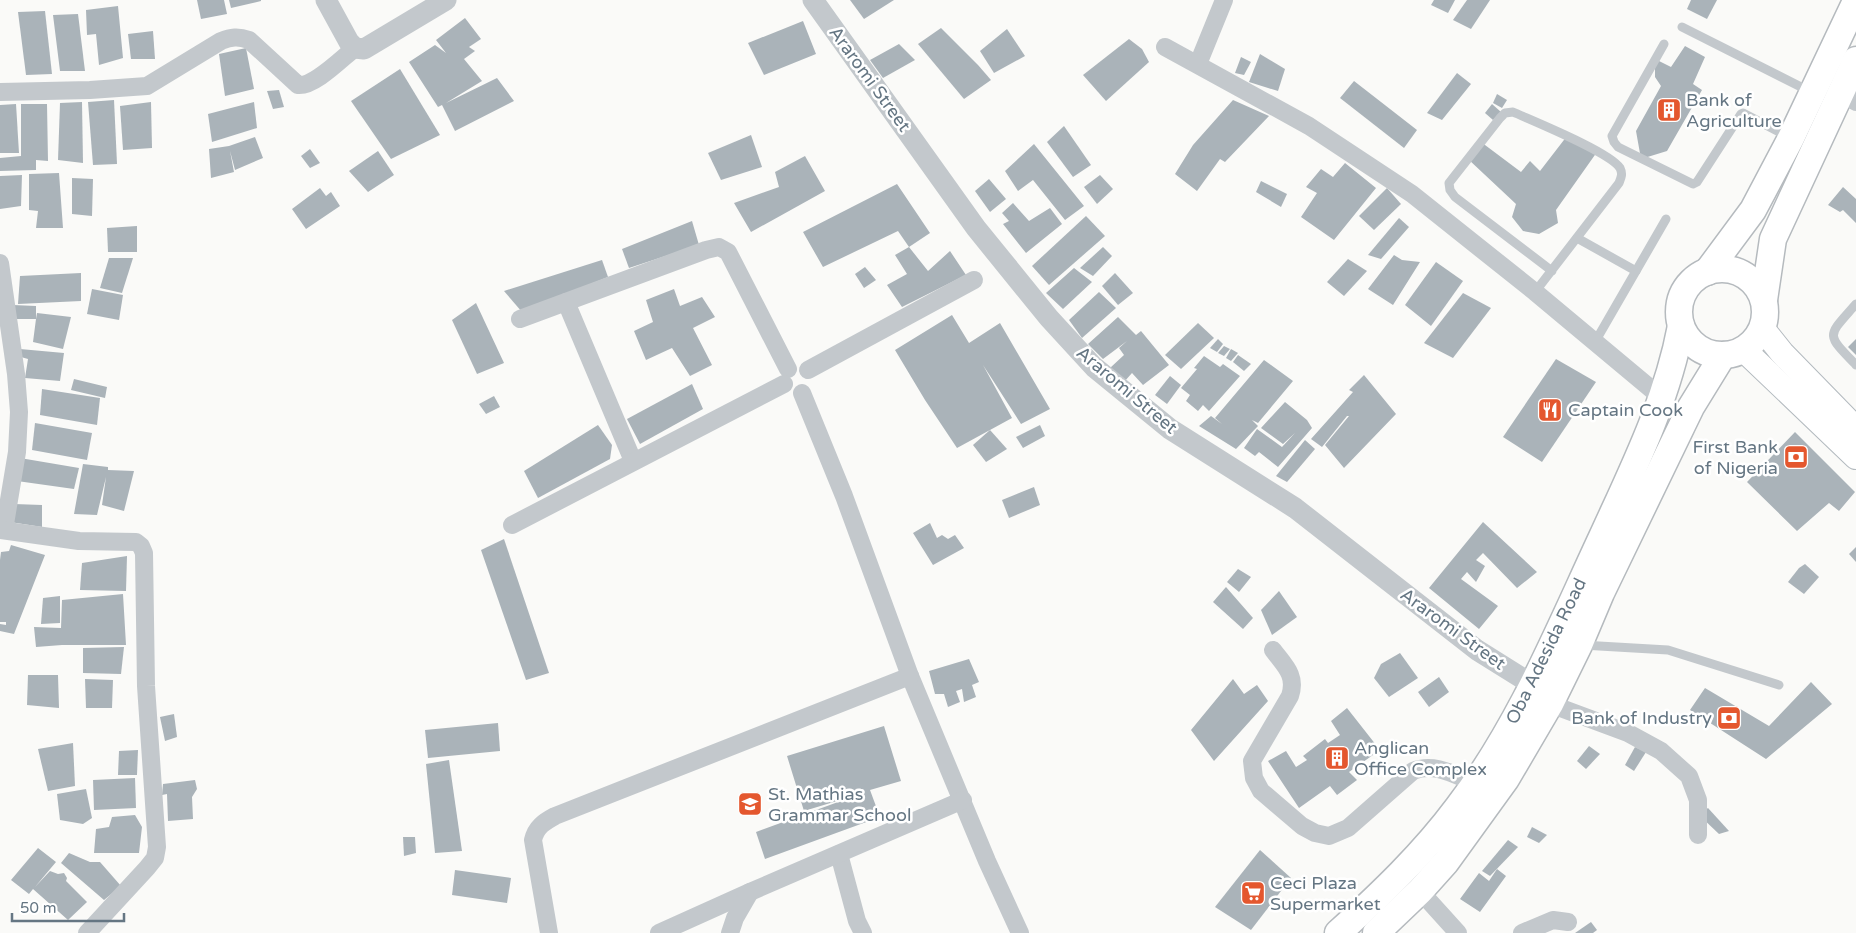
<svg xmlns="http://www.w3.org/2000/svg" width="1856" height="933" font-family="'Varela Round',sans-serif">
  <style>
    .building { fill: #aab3b9 }
    .lines { fill: none; stroke-linecap: round; stroke-linejoin: round }
    .secondary-casing { stroke: #b3babf; stroke-width: 26 }
    .primary-casing { stroke: #b5babe; stroke-width: 29 }
    .service { stroke: #c3c8cc; stroke-width: 9 }
    .minor { stroke: #c3c8cc; stroke-width: 18 }
    .tertiary { stroke: #c3c8cc; stroke-width: 21 }
    .secondary { stroke: #fff; stroke-width: 24 }
    .primary { stroke: #fff; stroke-width: 26 }
    .labels { text-anchor: middle; dominant-baseline: central; stroke-width: 5; stroke-linejoin: round; paint-order: stroke }
    .street-label { font-size: 18px; fill: #657683; stroke: #fff }
    .poi-label { font-size: 18px; fill: #657683; stroke: #fff; text-anchor: start }
  </style>
  <rect width="100%" height="100%" fill="#fafaf8"/>
  <!-- building -->
  <g class="building">
    <polygon points="197,0 224,0 227,14 201,19"/>
    <polygon points="229,0 261,0 261,1 231,8"/>
    <polygon points="850,0 894,0 864,19"/>
    <polygon points="1434,0 1455,0 1448,13 1431,5"/>
    <polygon points="1467,0 1490,0 1471,29 1453,20"/>
    <polygon points="1691,0 1717,0 1707,19 1687,9"/>
    <polygon points="118,6 123,58 99,65 96,34 87,35 86,10"/>
    <polygon points="45,11 52,74 26,75 18,12"/>
    <polygon points="78,14 85,71 60,71 53,15"/>
    <polygon points="465,18 481,39 469,47 475,51 464,59 482,81 446,103 497,78 514,101 455,131 442,105 438,107 409,62 435,45 446,53 436,40"/>
    <polygon points="803,21 816,54 764,75 748,43"/>
    <polygon points="941,28 978,65 991,80 964,99 918,44"/>
    <polygon points="1007,29 1025,56 994,73 980,51"/>
    <polygon points="153,31 155,59 131,59 128,34"/>
    <polygon points="1129,39 1142,49 1149,62 1106,101 1083,75"/>
    <polygon points="899,44 915,60 883,78 870,60"/>
    <polygon points="1685,46 1705,57 1693,84 1702,90 1667,151 1641,159 1636,131 1661,86 1655,77 1655,59 1671,67"/>
    <polygon points="246,48 254,89 225,96 219,54"/>
    <polygon points="1260,54 1285,69 1278,91 1249,82"/>
    <polygon points="1241,57 1251,62 1244,75 1235,73"/>
    <polygon points="400,69 440,135 391,159 351,101"/>
    <polygon points="1457,73 1471,84 1442,120 1427,113"/>
    <polygon points="1354,81 1417,130 1404,148 1340,98"/>
    <polygon points="279,90 284,107 273,109 267,91"/>
    <polygon points="1497,94 1507,100 1502,108 1493,103"/>
    <polygon points="114,100 117,164 93,165 88,102"/>
    <polygon points="1233,100 1269,116 1225,162 1220,159 1197,191 1175,174 1193,145"/>
    <polygon points="82,102 83,163 58,160 60,103"/>
    <polygon points="151,102 152,148 123,150 120,106"/>
    <polygon points="254,102 257,128 212,142 208,114"/>
    <polygon points="16,104 19,153 0,153 0,105"/>
    <polygon points="21,104 47,104 48,161 36,160 36,170 0,171 0,158 21,156"/>
    <polygon points="1492,104 1501,112 1493,120 1485,113"/>
    <polygon points="1064,126 1091,165 1073,177 1047,142"/>
    <polygon points="751,135 762,167 721,180 708,153"/>
    <polygon points="1567,136 1597,152 1556,210 1558,223 1539,234 1523,231 1512,217 1516,204 1468,159 1481,142 1521,172 1530,161 1540,171"/>
    <polygon points="255,137 263,158 235,170 230,151 234,172 211,178 209,149 229,146"/>
    <polygon points="1034,144 1084,206 1065,220 1033,180 1018,191 1005,171"/>
    <polygon points="310,149 320,163 310,168 301,156"/>
    <polygon points="378,151 394,175 368,192 349,171"/>
    <polygon points="805,156 825,191 751,232 734,203 779,187 775,172"/>
    <polygon points="1345,163 1376,188 1334,240 1301,217 1317,193 1306,187 1321,169 1333,177"/>
    <polygon points="59,173 63,228 36,228 38,211 29,210 29,174"/>
    <polygon points="22,175 21,206 0,209 0,176"/>
    <polygon points="1100,175 1113,189 1097,204 1084,187"/>
    <polygon points="72,178 93,179 92,216 72,214"/>
    <polygon points="989,179 1006,199 990,212 975,191"/>
    <polygon points="1261,181 1287,194 1281,207 1256,192"/>
    <polygon points="897,184 930,233 909,247 898,231 823,267 803,232"/>
    <polygon points="1843,187 1856,199 1856,223 1843,210 1840,212 1828,205"/>
    <polygon points="320,188 326,196 331,192 340,206 306,229 292,209"/>
    <polygon points="1387,188 1401,204 1374,230 1359,216"/>
    <polygon points="1013,203 1029,221 1050,208 1062,224 1026,253 1003,224 1009,221 1002,213"/>
    <polygon points="1086,216 1105,236 1049,285 1032,266"/>
    <polygon points="1399,218 1409,227 1381,259 1368,255"/>
    <polygon points="692,221 699,245 629,268 622,249"/>
    <polygon points="137,226 137,252 108,252 107,228"/>
    <polygon points="909,247 928,271 950,251 966,275 902,307 887,285 907,274 895,255"/>
    <polygon points="1103,247 1112,256 1093,276 1080,268"/>
    <polygon points="1394,255 1402,260 1420,262 1393,305 1368,289"/>
    <polygon points="109,258 133,258 122,293 100,288"/>
    <polygon points="1348,259 1367,271 1344,296 1327,282"/>
    <polygon points="602,260 608,277 522,312 504,291"/>
    <polygon points="1436,262 1463,281 1431,326 1405,305"/>
    <polygon points="865,267 876,280 864,288 855,274"/>
    <polygon points="1074,268 1092,282 1063,309 1046,293"/>
    <polygon points="81,273 81,301 18,304 20,276"/>
    <polygon points="1115,273 1133,293 1118,305 1102,286"/>
    <polygon points="92,289 123,295 119,320 87,314"/>
    <polygon points="674,289 680,306 702,297 715,317 693,328 712,365 690,376 672,348 646,360 634,331 653,322 646,300"/>
    <polygon points="1099,292 1116,308 1082,338 1069,320"/>
    <polygon points="1463,293 1491,308 1453,358 1424,343"/>
    <polygon points="476,303 504,363 477,374 452,320"/>
    <polygon points="13,305 36,306 36,319 37,313 71,317 63,349 33,342 36,319 14,319"/>
    <polygon points="952,315 969,343 1000,323 1050,409 1021,424 983,365 1012,418 957,448 925,400 895,350"/>
    <polygon points="1118,317 1136,335 1141,331 1169,365 1143,385 1132,373 1124,382 1110,368 1124,355 1119,348 1127,341 1103,359 1088,344"/>
    <polygon points="1198,323 1214,338 1181,369 1165,355"/>
    <polygon points="1218,339 1223,344 1217,352 1210,348"/>
    <polygon points="1856,339 1856,355 1848,347"/>
    <polygon points="1224,346 1230,349 1224,356 1218,353"/>
    <polygon points="20,349 64,353 60,381 25,378 28,359 21,357"/>
    <polygon points="1231,349 1238,353 1231,361 1226,358"/>
    <polygon points="1238,355 1251,364 1244,371 1233,362"/>
    <polygon points="1204,356 1220,367 1223,364 1240,376 1209,411 1203,405 1198,411 1186,401 1190,395 1181,388 1197,369 1194,368"/>
    <polygon points="1556,359 1596,382 1542,462 1503,437"/>
    <polygon points="1264,360 1293,381 1258,423 1252,420 1258,426 1236,449 1199,426 1211,416 1222,424 1215,418"/>
    <polygon points="1364,375 1396,414 1344,468 1325,445 1349,416 1347,416 1322,447 1311,439 1353,392 1349,390"/>
    <polygon points="1170,376 1181,385 1167,404 1155,395"/>
    <polygon points="74,379 107,387 105,398 71,390"/>
    <polygon points="692,384 703,409 640,444 627,419"/>
    <polygon points="42,389 100,398 97,425 40,415"/>
    <polygon points="494,396 500,407 486,414 479,404"/>
    <polygon points="1285,402 1307,420 1312,428 1278,467 1259,452 1255,456 1244,448 1257,429 1282,447 1295,433 1283,444 1261,428"/>
    <polygon points="35,423 92,433 87,460 32,450"/>
    <polygon points="598,425 612,445 610,459 538,498 524,471"/>
    <polygon points="1040,425 1045,436 1023,448 1016,437"/>
    <polygon points="990,430 1007,449 986,462 973,445"/>
    <polygon points="1795,432 1855,492 1839,511 1829,503 1797,531 1747,482"/>
    <polygon points="1305,440 1315,449 1287,482 1276,476"/>
    <polygon points="20,458 79,468 74,489 17,481"/>
    <polygon points="83,464 108,467 108,470 134,471 124,511 102,505 106,477 97,515 74,514"/>
    <polygon points="1034,487 1040,505 1009,518 1002,500"/>
    <polygon points="14,504 42,505 42,527 10,522"/>
    <polygon points="1483,522 1537,572 1517,588 1483,553 1476,560 1485,566 1476,582 1467,572 1461,579 1498,606 1479,629 1429,588"/>
    <polygon points="930,523 937,538 942,535 948,539 955,535 964,548 933,565 913,533"/>
    <polygon points="504,539 549,673 526,680 481,550"/>
    <polygon points="11,545 45,555 14,634 0,631 0,624 6,625 6,622 0,622 0,560 1,552 9,551"/>
    <polygon points="1856,547 1856,562 1849,554"/>
    <polygon points="127,556 126,591 80,590 82,563"/>
    <polygon points="1805,564 1819,577 1804,594 1788,582 1799,568"/>
    <polygon points="1238,569 1251,577 1239,592 1227,582"/>
    <polygon points="1226,587 1253,618 1243,629 1213,602"/>
    <polygon points="1279,591 1297,617 1272,635 1261,610"/>
    <polygon points="123,594 126,645 62,645 36,647 34,627 61,628 62,600"/>
    <polygon points="60,596 60,623 41,624 43,598"/>
    <polygon points="124,647 121,674 83,673 83,648"/>
    <polygon points="1400,653 1418,678 1389,697 1374,678 1381,664"/>
    <polygon points="969,659 979,682 972,685 976,697 964,702 962,689 956,691 960,702 948,707 944,694 935,694 929,671"/>
    <polygon points="28,675 58,675 59,708 27,705"/>
    <polygon points="1439,677 1449,692 1429,707 1418,692"/>
    <polygon points="85,679 113,680 112,708 86,708"/>
    <polygon points="1233,679 1244,694 1257,685 1268,701 1214,761 1191,730"/>
    <polygon points="1811,682 1832,704 1766,759 1690,710 1705,688 1769,726"/>
    <polygon points="1347,708 1380,750 1349,772 1357,780 1337,795 1330,786 1299,808 1268,761 1286,751 1296,767 1307,760 1303,756 1325,739 1328,743 1340,735 1331,721"/>
    <polygon points="174,714 177,737 165,741 160,717"/>
    <polygon points="498,723 500,751 428,758 425,730"/>
    <polygon points="884,726 901,781 870,790 880,817 765,859 756,832 860,794 804,811 787,756"/>
    <polygon points="73,743 75,786 48,791 38,749"/>
    <polygon points="1589,746 1600,754 1586,769 1577,761"/>
    <polygon points="1635,747 1646,752 1634,771 1625,765"/>
    <polygon points="138,750 137,775 118,775 119,751"/>
    <polygon points="449,760 462,851 435,853 426,764"/>
    <polygon points="135,778 136,808 94,810 93,780"/>
    <polygon points="195,780 197,789 192,797 193,819 168,821 167,794 162,795 163,784"/>
    <polygon points="86,789 92,818 83,824 60,820 57,794"/>
    <polygon points="1708,808 1729,831 1719,834 1699,815"/>
    <polygon points="135,815 142,827 139,853 94,853 96,829 109,827 112,817"/>
    <polygon points="1532,827 1547,835 1539,843 1527,837"/>
    <polygon points="403,837 415,837 416,853 404,856"/>
    <polygon points="1508,840 1518,847 1490,876 1482,871"/>
    <polygon points="38,848 56,862 35,887 50,871 58,874 64,873 67,878 66,881 87,902 68,920 33,889 29,894 11,880"/>
    <polygon points="1260,850 1291,878 1251,930 1215,907"/>
    <polygon points="69,853 90,862 100,862 121,886 104,900 61,863"/>
    <polygon points="1497,869 1506,876 1480,912 1460,899 1479,873 1489,881"/>
    <polygon points="455,870 511,878 507,903 452,895"/>
    <polygon points="1591,922 1597,930 1593,933 1575,933"/>
  </g>
  <g class="lines">
    <defs>
      <g id="secondary">
        <polyline points="1762,328 1782,353 1856,429"/>
        <polyline points="1744,350 1856,457"/>
      </g>
      <g id="primary">
        <circle cx="1722" cy="312" r="43"/>
        <polyline points="1707,272 1753,210 1791,138 1856,1"/>
        <polyline points="1764,300 1773,239 1856,60"/>
        <path d="M1338 933C1381 894 1423 854 1458 807 1520 726 1559 629 1602 537 1633 469 1667 401 1681 326"/>
        <polyline points="1376,933 1420,891 1446,862 1506,779 1550,704 1579,645 1601,593 1691,407 1723,355"/>
      </g>
    </defs>
    <!-- secondary casing -->
    <use href="#secondary" class="secondary-casing"/>
    <!-- primary casing -->
    <use href="#primary" class="primary-casing"/>
    <!-- service -->
    <g class="service">
      <polyline points="1682,27 1811,92"/>
      <polyline points="1664,44 1612,136 1614,142 1618,147 1693,184 1697,182 1741,114 1743,113 1789,137"/>
      <polyline points="1577,238 1636,271"/>
      <path d="M1535 292 1619 183C1621 178 1623 174 1620 168 1610 152 1533 121 1513 112L1505 113 1500 118 1449 183 1450 190 1455 197 1552 271"/>
      <path d="M1856 304C1827 337 1825 333 1856 365"/>
      <polyline points="1595,342 1666,219"/>
      <polyline points="1582,645 1668,650 1779,685"/>
    </g>
    <!-- minor -->
    <g class="minor">
      <polyline points="1165,47 1309,126 1412,194 1535,292 1662,398"/>
      <polyline points="1198,64 1224,0"/>
      <path d="M0 92 90 90 147 86 221 41C231 37 238 36 249 40L298 85C314 87 342 58 355 48"/>
      <polyline points="1840,93 1856,102"/>
      <polyline points="0,263 16,374 19,412 17,452 4,530"/>
      <polyline points="566,302 633,461"/>
      <polyline points="520,319 706,250 719,247 728,252 788,369"/>
      <polyline points="808,370 974,280"/>
      <polyline points="802,393 844,496 910,676 987,861 1020,933"/>
      <polyline points="512,525 784,384"/>
      <polyline points="0,530 79,541 136,542 141,546 144,553 146,686 157,847 155,858 147,868 87,933"/>
      <path d="M1273 650C1284 665 1297 675 1290 696L1252 761 1254 778 1261 791 1302 826 1315 833 1329 836 1348 828 1413 771C1434 762 1455 775 1475 783"/>
      <polyline points="1550,704 1628,733 1661,751 1689,776 1698,800 1698,835"/>
      <polyline points="839,854 857,921 863,933"/>
      <polyline points="1420,891 1458,933"/>
      <path d="M549 933 533 840C536 827 544 822 555 816L910 676"/>
      <polyline points="659,933 750,892 963,800"/>
      <polyline points="730,933 735,918 750,892"/>
      <polyline points="1522,933 1553,920 1568,922"/>
    </g>
    <!-- tertiary -->
    <g class="tertiary">
      <polyline points="326,0 349,42 355,48 364,49 446,0"/>
      <polyline points="813,0 976,228 1049,318 1094,367 1170,429 1295,508 1477,650 1533,685"/>
    </g>
    <!-- secondary -->
    <use href="#secondary" class="secondary"/>
    <!-- primary -->
    <use href="#primary" class="primary"/>
  </g>
  <!-- icons -->
  <defs>
    <symbol id="building-square" viewBox="-11 -11 22 22"><rect x="-9" y="-9" width="18" height="18" rx="4" fill="#e4572e" stroke="#fff"/><path d="M-4-6H4V6H1V3H-1V6H-4ZM-2.5-4.3h1.7v1.8h-1.7ZM.8-4.3h1.7v1.8H.8ZM-2.5-1h1.7V.8h-1.7ZM.8-1h1.7V.8H.8Z" fill="#fff"/></symbol>
    <symbol id="restaurant-square" viewBox="-11 -11 22 22"><rect x="-9" y="-9" width="18" height="18" rx="4" fill="#e4572e" stroke="#fff"/><path d="M-5-6h1v4h1v-4h1v4h1v-4h1v5L-1.5 .5V6h-2V.5L-5-1ZM5-6V6H3V1.5H1.5Q1.5-4 5-6Z" fill="#fff"/></symbol>
    <symbol id="bank-square" viewBox="-11 -11 22 22"><rect x="-9" y="-9" width="18" height="18" rx="4" fill="#e4572e" stroke="#fff"/><path d="M-6-4H6V4H-6ZM0-2.3a2.3 2.3 0 1 0 0 4.6a2.3 2.3 0 1 0 0-4.6Z" fill="#fff"/></symbol>
    <symbol id="school-square" viewBox="-11 -11 22 22"><rect x="-9" y="-9" width="18" height="18" rx="4" fill="#e4572e" stroke="#fff"/><path d="M0-5L7-2L0 1L-7-2ZM-4 1L0 2.5L4 1V4Q0 6-4 4Z" fill="#fff"/></symbol>
    <symbol id="supermarket-square" viewBox="-11 -11 22 22"><rect x="-9" y="-9" width="18" height="18" rx="4" fill="#e4572e" stroke="#fff"/><path d="M-6-5.5h2.5l.6 2H6L4.5 2H-2.5L-4.4-4H-6ZM-1.5 3.2a1.3 1.3 0 1 0 .1 0ZM3 3.2a1.3 1.3 0 1 0 .1 0Z" fill="#fff"/></symbol>
  </defs>
  <g fill-rule="evenodd">
    <use href="#building-square" x="1655" y="96" width="28" height="28"/>
    <use href="#restaurant-square" x="1536" y="396" width="28" height="28"/>
    <use href="#bank-square" x="1782" y="443" width="28" height="28"/>
    <use href="#bank-square" x="1715" y="704" width="28" height="28"/>
    <use href="#building-square" x="1323" y="744" width="28" height="28"/>
    <use href="#school-square" x="736" y="790" width="28" height="28"/>
    <use href="#supermarket-square" x="1239" y="879" width="28" height="28"/>
  </g>
  <g class="labels">
    <!-- street labels -->
    <g class="street-label">
      <text transform="translate(870 79) rotate(54)">Araromi Street</text>
      <text transform="translate(1127 390) rotate(40)">Araromi Street</text>
      <text transform="translate(1453 629) rotate(36)">Araromi Street</text>
      <text transform="translate(1546 651) rotate(-64)">Oba Adesida Road</text>
    </g>
    <!-- poi labels -->
    <g class="poi-label">
      <text x="1686" y="100">Bank of<tspan x="1686" dy="21">Agriculture</tspan></text>
      <text x="1568" y="410">Captain Cook</text>
      <text x="1778" y="447" text-anchor="end">First Bank<tspan x="1778" dy="21">of Nigeria</tspan></text>
      <text x="1712" y="718" text-anchor="end">Bank of Industry</text>
      <text x="1354" y="748">Anglican<tspan x="1354" dy="21">Office Complex</tspan></text>
      <text x="768" y="794">St. Mathias<tspan x="768" dy="21">Grammar School</tspan></text>
      <text x="1270" y="883">Ceci Plaza<tspan x="1270" dy="21">Supermarket</tspan></text>
    </g>
  </g>
  <!-- scale -->
  <path d="M12 913v8h112v-8" fill="none" stroke="#657683" stroke-width="2.5"/>
  <text x="20" y="913" font-size="15" fill="#657683" stroke="#ffffff" stroke-width="4" paint-order="stroke">50 m</text>
</svg>
